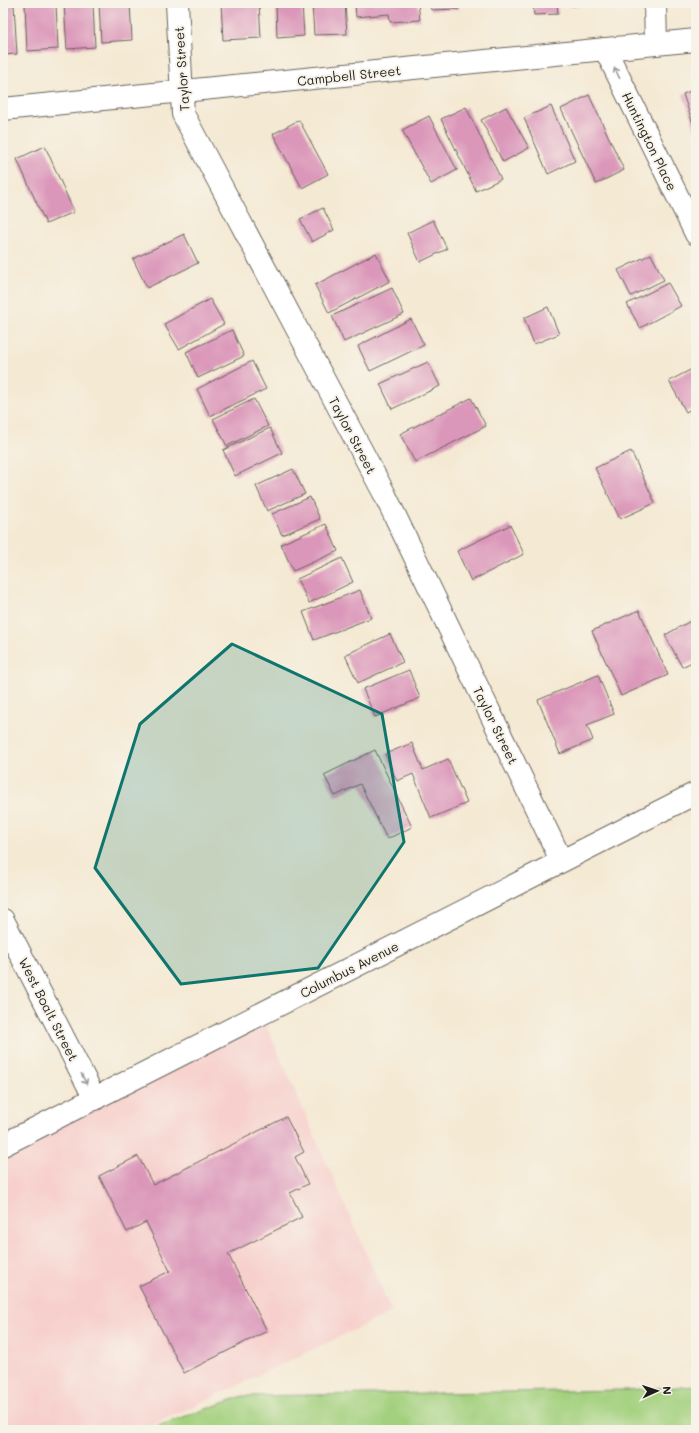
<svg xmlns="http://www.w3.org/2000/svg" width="699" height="1433" font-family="Mali,sans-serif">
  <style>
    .built { fill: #f7d0cd }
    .green { fill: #a2d07d; stroke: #5f764c }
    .building { fill: #db97ba }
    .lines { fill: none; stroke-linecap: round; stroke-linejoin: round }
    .minor-casing { stroke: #68645c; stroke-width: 24 }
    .tertiary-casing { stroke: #68645c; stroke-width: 24 }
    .secondary-casing { stroke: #68645c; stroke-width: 24 }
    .minor { stroke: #fff; stroke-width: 22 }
    .tertiary { stroke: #fff; stroke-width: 22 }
    .secondary { stroke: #fff; stroke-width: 22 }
    .oneway { stroke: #999 }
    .marked { fill: #0f766e; fill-opacity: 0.2; stroke: #0f766e; stroke-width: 3; stroke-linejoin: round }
    .labels { text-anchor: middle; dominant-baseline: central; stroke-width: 4; stroke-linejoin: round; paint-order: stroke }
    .street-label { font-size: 13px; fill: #1c1c1c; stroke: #f7f3e8 }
  </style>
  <rect width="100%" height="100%" fill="#f7f3e8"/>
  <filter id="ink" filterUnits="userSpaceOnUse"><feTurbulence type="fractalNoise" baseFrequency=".025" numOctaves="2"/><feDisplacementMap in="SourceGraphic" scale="8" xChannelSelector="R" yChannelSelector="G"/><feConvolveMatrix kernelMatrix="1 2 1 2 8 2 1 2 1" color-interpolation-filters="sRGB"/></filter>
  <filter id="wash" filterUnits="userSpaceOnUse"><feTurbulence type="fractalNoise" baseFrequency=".012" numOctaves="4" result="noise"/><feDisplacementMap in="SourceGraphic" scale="16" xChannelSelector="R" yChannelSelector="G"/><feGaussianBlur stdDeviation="0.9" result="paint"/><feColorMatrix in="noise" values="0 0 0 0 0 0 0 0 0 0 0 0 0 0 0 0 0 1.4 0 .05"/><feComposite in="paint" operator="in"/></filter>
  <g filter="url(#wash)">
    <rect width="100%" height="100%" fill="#f4e9d3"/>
    <!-- built -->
    <polygon class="built" points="260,1011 392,1312 143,1430 3,1430 3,1134"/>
    <!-- green -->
    <polygon class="green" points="696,1386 696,1430 146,1430 243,1396 626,1390"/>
    <g id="blocks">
      <!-- building -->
      <g class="building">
        <polygon points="25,3 56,3 58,49 27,51"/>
        <polygon points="64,3 93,3 95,47 67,49"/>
        <polygon points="99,3 130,3 132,40 101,42"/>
        <polygon points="221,3 259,3 261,38 223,40"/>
        <polygon points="276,3 302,3 304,36 277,38"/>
        <polygon points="312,3 345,3 347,34 314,35"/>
        <polygon points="355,3 418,3 420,20 390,22 389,14 356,17"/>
        <polygon points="430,3 458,3 459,9 431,10"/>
        <polygon points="533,3 557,3 558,14 534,15"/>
        <polygon points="571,3 604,3 604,4 571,6"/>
        <polygon points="3,5 14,5 17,54 3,55"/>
        <polygon points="696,89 696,133 683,94"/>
        <polygon points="589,95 624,170 596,184 561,109"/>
        <polygon points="551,106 575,161 548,174 524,118"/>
        <polygon points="466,107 501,179 476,191 441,119"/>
        <polygon points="506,107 529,148 503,162 481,120"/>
        <polygon points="429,116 457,170 431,184 402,130"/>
        <polygon points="299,120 328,174 302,188 273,134"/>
        <polygon points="45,146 74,212 46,224 17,159"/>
        <polygon points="323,208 334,230 312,242 300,219"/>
        <polygon points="433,220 447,249 420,262 407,233"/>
        <polygon points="184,234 198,263 147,288 133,259"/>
        <polygon points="376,253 390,281 329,313 315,285"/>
        <polygon points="651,254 664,280 631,296 618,270"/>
        <polygon points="668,283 681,306 640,328 627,304"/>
        <polygon points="392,288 404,314 344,342 332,316"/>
        <polygon points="210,299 224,324 179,349 164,324"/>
        <polygon points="548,307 559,334 534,344 524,318"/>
        <polygon points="411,319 424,345 370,371 358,346"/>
        <polygon points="232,330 244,356 198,378 186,352"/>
        <polygon points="252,361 266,389 210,416 197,389"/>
        <polygon points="428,362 440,386 392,409 380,384"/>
        <polygon points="696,367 696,406 686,412 669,381"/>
        <polygon points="471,398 486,426 415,462 400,434"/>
        <polygon points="254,399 268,426 227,446 213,419"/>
        <polygon points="270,428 282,453 235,476 223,450"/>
        <polygon points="631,451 655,503 620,519 595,468"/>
        <polygon points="293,469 305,494 267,511 256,486"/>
        <polygon points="310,497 320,519 282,535 272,514"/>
        <polygon points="326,524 338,551 293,571 281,544"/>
        <polygon points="510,525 524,554 471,581 457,551"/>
        <polygon points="342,558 353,582 309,603 297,579"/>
        <polygon points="360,590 371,618 314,640 303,612"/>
        <polygon points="639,610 668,675 621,696 592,631"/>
        <polygon points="696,618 696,660 682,667 665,635"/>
        <polygon points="390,634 403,662 358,683 345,655"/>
        <polygon points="409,670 420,698 375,717 363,689"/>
        <polygon points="598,675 614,714 587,725 593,740 560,754 538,700"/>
        <polygon points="412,743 423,770 448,759 467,803 431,818 413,774 397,781 385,754"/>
        <polygon points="375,750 412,827 387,839 360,784 335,796 324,775"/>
        <polygon points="286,1117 304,1152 295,1157 308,1184 290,1193 302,1217 228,1254 267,1331 184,1373 139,1286 170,1271 146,1222 127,1232 99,1176 138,1156 153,1185"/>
      </g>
    </g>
  </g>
  <g filter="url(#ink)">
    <use href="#blocks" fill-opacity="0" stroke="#68645c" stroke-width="1"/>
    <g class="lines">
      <defs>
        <g id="minor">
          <polyline points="177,3 183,114 384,493 561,860"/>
          <polyline points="655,3 656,44"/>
          <polyline points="605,49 696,234"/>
          <polyline points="3,920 95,1099"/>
        </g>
        <polyline id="tertiary" points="3,109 696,40"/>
        <polyline id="secondary" points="3,1145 696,793"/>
      </defs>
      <!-- minor casing -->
      <use href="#minor" class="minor-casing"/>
      <!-- tertiary casing -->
      <use href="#tertiary" class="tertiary-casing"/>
      <!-- secondary casing -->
      <use href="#secondary" class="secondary-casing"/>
      <!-- minor -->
      <use href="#minor" class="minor"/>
      <!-- tertiary -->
      <use href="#tertiary" class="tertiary"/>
      <!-- secondary -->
      <use href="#secondary" class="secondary"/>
    </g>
    <!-- one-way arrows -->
    <defs><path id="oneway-shaft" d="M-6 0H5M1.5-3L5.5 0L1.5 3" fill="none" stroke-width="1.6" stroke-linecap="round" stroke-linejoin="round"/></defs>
    <g class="oneway">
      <use href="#oneway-shaft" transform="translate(617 73) rotate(-116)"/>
      <use href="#oneway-shaft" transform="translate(84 1079) rotate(63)"/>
    </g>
  </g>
  <!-- marked area -->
  <path class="marked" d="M232 644 382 714 404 842 318 968 181 984 95 868 140 724Z"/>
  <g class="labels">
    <!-- street labels -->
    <g class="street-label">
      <text transform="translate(181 69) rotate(-94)">Taylor Street</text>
      <text transform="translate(349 75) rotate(-6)">Campbell Street</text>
      <text transform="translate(650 141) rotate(64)">Huntington Place</text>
      <text transform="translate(353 435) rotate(62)">Taylor Street</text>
      <text transform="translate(496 725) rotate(64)">Taylor Street</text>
      <text transform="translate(349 969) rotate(-27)">Columbus Avenue</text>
      <text transform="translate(49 1009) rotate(63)">West Boalt Street</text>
    </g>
  </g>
  <!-- margin -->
  <rect width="699" height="1433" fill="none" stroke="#f7f3e8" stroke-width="16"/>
  <!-- north arrow -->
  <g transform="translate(657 1391) rotate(87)" stroke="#f7f3e8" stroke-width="3" paint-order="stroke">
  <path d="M0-3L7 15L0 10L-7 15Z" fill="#1c1c1c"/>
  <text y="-6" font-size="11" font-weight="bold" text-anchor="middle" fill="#1c1c1c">N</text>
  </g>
</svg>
